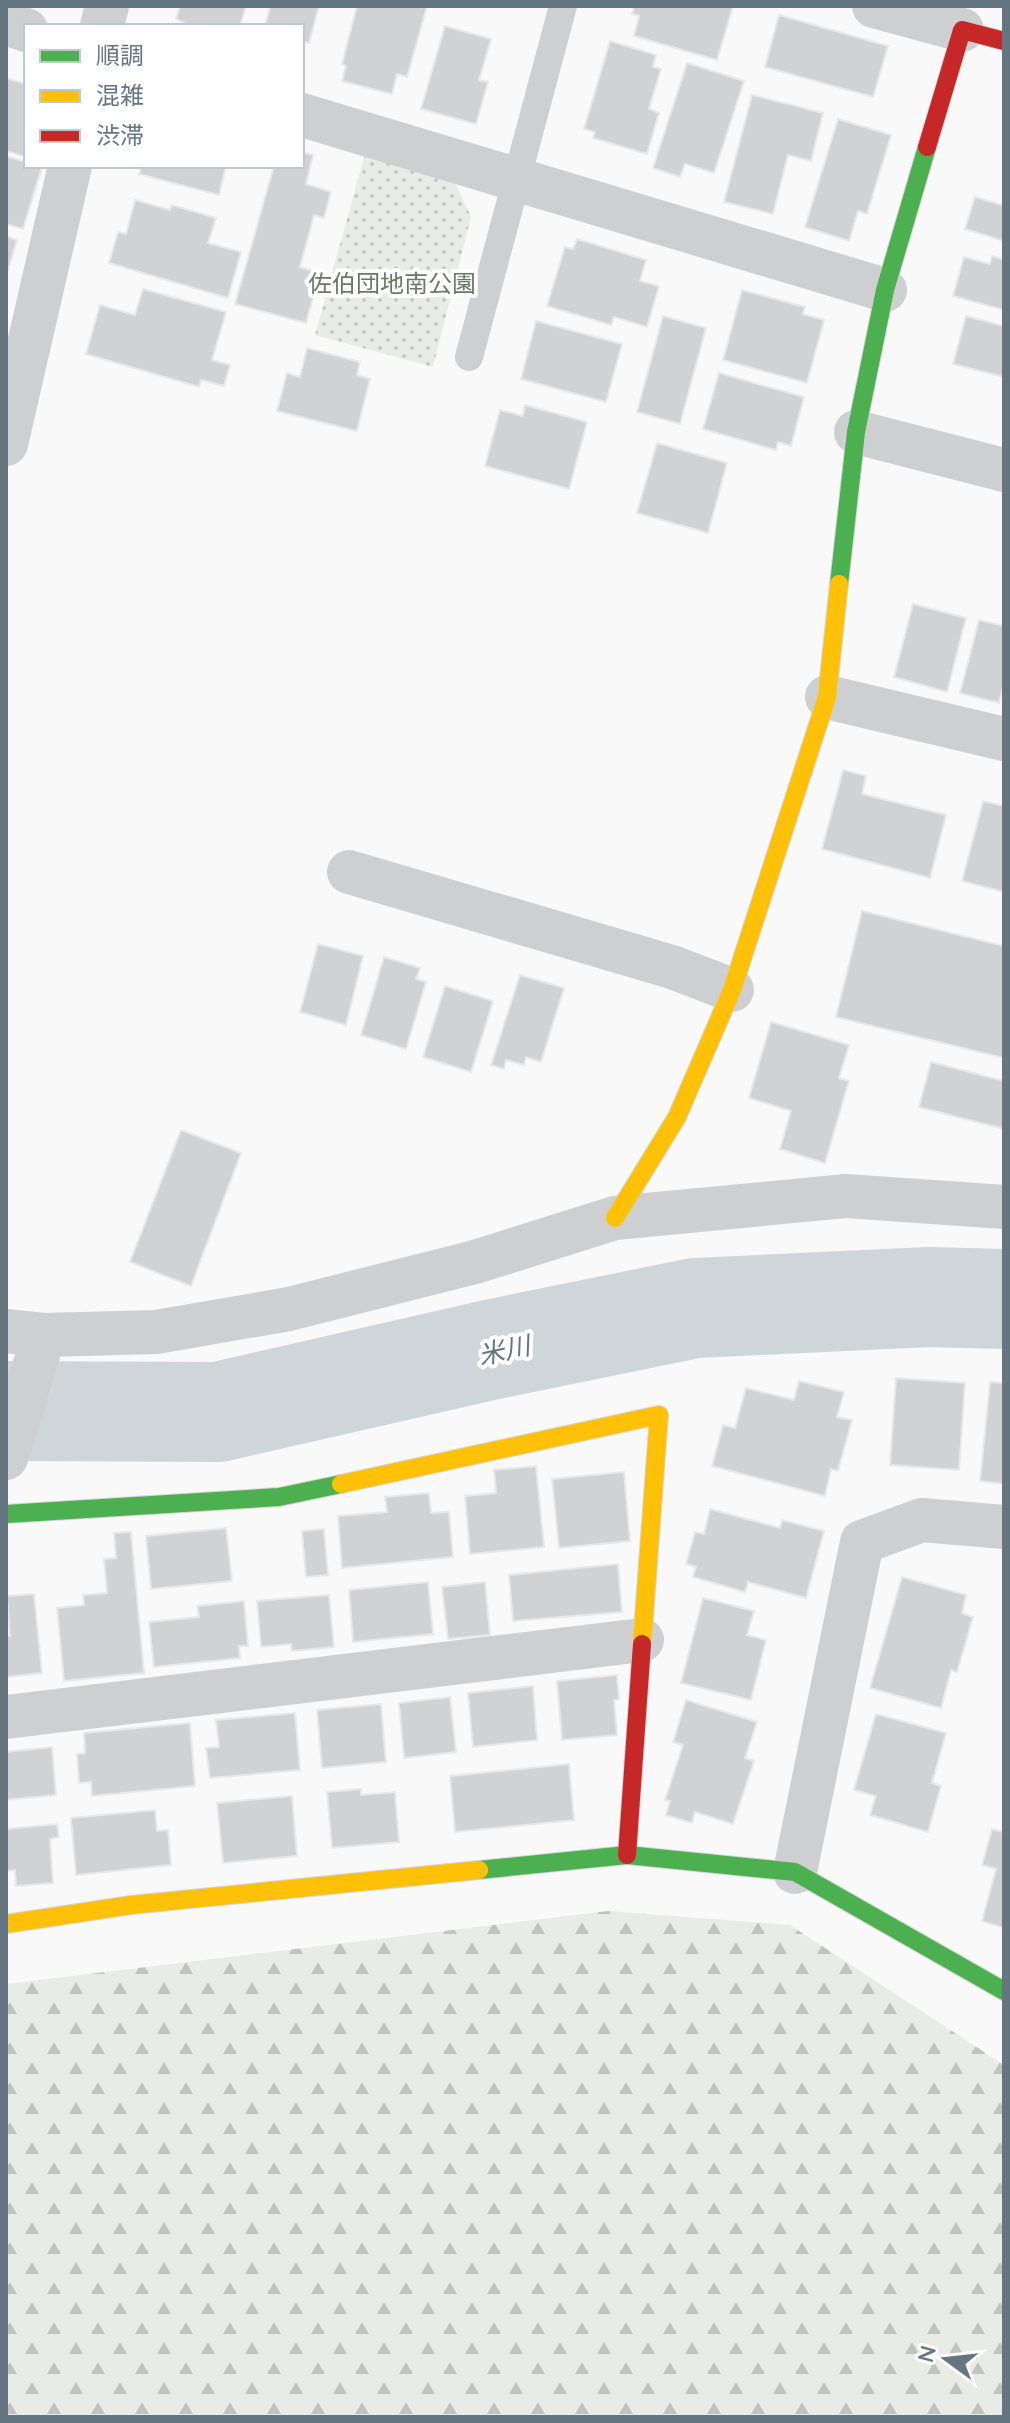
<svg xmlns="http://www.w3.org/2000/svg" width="1010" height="2423" font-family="Quicksand,'Noto Sans JP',sans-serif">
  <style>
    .green { fill: url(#green-dots) }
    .forest { fill: url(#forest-firs) }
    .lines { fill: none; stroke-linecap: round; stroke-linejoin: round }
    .river { stroke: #ced6d9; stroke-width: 100 }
    .building { fill: #d0d2d3; stroke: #e8e8e8; stroke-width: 2 }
    .fast-casing { stroke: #d5d6d7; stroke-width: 20 }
    .slow-casing { stroke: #d5d6d7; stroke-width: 20 }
    .jam-casing { stroke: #d5d6d7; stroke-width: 20 }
    .lane { stroke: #cecfd0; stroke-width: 28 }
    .street { stroke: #cecfd0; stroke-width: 44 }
    .fast { stroke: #4caf50; stroke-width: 18 }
    .slow { stroke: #ffc107; stroke-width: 18 }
    .jam { stroke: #c62828; stroke-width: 18 }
    .labels { text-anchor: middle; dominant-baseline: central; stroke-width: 8; stroke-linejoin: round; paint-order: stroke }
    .park-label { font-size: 24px; fill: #687a64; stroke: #fff }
    .water-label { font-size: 26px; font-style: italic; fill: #60757c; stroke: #fff }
  </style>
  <defs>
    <pattern id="green-dots" width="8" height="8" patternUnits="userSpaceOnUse" patternTransform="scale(2)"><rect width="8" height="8" fill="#e8ebe6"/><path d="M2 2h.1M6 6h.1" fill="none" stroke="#c0c3c0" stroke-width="1.8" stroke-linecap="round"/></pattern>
    <pattern id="forest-firs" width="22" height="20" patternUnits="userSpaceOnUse" patternTransform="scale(2)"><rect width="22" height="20" fill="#e8ebe6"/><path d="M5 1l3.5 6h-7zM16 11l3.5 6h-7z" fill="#c0c3c0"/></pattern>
  </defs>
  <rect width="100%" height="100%" fill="#f9f9f9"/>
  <!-- green -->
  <polygon class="green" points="366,150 453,178 471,217 433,367 315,335"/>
  <!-- forest -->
  <polygon class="forest" points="608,1911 790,1925 1004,2065 1004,2417 6,2417 6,1984"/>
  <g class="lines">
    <!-- river -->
    <polyline class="river" points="6,1411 218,1412 494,1349 695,1308 929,1297 1004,1299"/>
  </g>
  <!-- building -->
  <g class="building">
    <polygon points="180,6 246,6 240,26 191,26 176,19"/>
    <polygon points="270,6 319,6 309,43 302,41 302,26 265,26"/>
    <polygon points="357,6 427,6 407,77 397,74 392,94 342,81 346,66 342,64"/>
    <polygon points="634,6 733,6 717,60 634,36 639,16 632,14"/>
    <polygon points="779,15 888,46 873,97 765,67"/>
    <polygon points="445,26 491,39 479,80 488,82 476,124 421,109"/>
    <polygon points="610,41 656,55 653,67 661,69 649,109 659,113 647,154 593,138 595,132 584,129"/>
    <polygon points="687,63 744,81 714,173 685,164 680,177 653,168"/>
    <polygon points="6,78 26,84 26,157 6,151"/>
    <polygon points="752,95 823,113 811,161 788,155 773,214 724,202"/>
    <polygon points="838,119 891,135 867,214 858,211 849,241 805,227"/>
    <polygon points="302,152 313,155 306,184 331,192 324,218 314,215 300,267 320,273 306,323 235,304 274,166 302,166"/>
    <polygon points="6,156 26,162 26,166 42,167 23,229 6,224"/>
    <polygon points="142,166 226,166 219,195 139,174"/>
    <polygon points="975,197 1002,205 1004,198 1004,241 965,229"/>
    <polygon points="135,200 170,210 172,205 216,218 208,243 241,252 228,298 109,263 118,232 126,234"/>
    <polygon points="6,236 17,240 6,277"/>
    <polygon points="577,239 646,260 640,281 659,286 647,327 614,317 611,325 547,306 565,247 573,249"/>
    <polygon points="992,256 1004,260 1004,310 953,296 964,257 990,264"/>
    <polygon points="143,289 226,312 212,360 230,365 224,386 201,380 199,387 86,354 100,305 135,315"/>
    <polygon points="742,290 805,307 803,314 824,320 807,383 723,360"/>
    <polygon points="663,316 706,328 680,424 637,412"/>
    <polygon points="966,316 1004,326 1004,377 953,364"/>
    <polygon points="536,321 622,344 606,402 521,379"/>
    <polygon points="307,348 360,362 357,375 370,379 357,431 277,411 287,373 300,377"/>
    <polygon points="719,373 804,397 791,446 778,442 776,450 703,429"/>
    <polygon points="525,405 587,422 569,489 485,466 500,410 523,416"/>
    <polygon points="657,443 727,463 708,533 637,513"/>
    <polygon points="913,604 966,618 947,692 894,677"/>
    <polygon points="979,620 1004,626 1004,682 999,703 960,693"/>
    <polygon points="843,770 866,776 862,794 946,815 930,878 822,849"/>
    <polygon points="983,801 1004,806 1004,892 962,881"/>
    <polygon points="862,911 1004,946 1004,1058 836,1017"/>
    <polygon points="318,944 363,956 346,1025 300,1012"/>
    <polygon points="384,957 420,968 416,979 426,982 406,1049 361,1035"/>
    <polygon points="520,975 564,988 541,1062 526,1057 524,1065 506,1060 504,1069 491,1065"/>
    <polygon points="445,986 493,1001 471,1072 423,1057"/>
    <polygon points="771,1022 849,1045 839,1078 849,1081 825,1163 780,1149 791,1111 749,1098"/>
    <polygon points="931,1062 1004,1081 1004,1129 919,1107"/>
    <polygon points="181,1130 241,1153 191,1286 130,1262"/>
    <polygon points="896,1378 965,1383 959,1470 890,1465"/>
    <polygon points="799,1381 844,1392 837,1417 852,1420 838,1471 831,1469 825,1496 712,1466 723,1425 735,1428 746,1388 794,1400"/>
    <polygon points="990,1382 1004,1383 1004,1484 980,1481"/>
    <polygon points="536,1466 544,1547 470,1554 465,1496 496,1493 494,1470"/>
    <polygon points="624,1472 630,1541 559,1548 552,1479"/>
    <polygon points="429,1493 431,1513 449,1512 453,1557 342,1568 338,1516 387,1512 385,1497"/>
    <polygon points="710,1509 780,1528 782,1520 824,1531 806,1598 748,1582 745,1592 693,1577 696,1567 686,1564 695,1532 704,1534"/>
    <polygon points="226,1528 232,1581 151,1589 146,1536"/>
    <polygon points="324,1529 328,1575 306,1577 302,1531"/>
    <polygon points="131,1532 144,1673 64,1681 57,1608 84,1605 83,1595 107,1593 104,1559 116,1558 114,1533"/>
    <polygon points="618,1564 622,1612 513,1621 509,1575"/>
    <polygon points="902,1577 966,1595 962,1613 973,1617 957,1672 951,1670 941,1708 870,1688"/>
    <polygon points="428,1582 433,1634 353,1642 349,1590"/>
    <polygon points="485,1582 490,1635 448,1639 442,1587"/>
    <polygon points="34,1594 42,1673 6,1677 6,1636 10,1636 7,1596"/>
    <polygon points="329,1595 334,1647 292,1651 291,1644 261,1647 257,1601"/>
    <polygon points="703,1598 754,1611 747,1635 766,1640 751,1700 681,1683"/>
    <polygon points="244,1601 248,1646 239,1646 240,1658 154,1667 149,1622 199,1617 197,1606"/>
    <polygon points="617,1675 619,1699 614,1700 617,1735 562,1740 557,1681"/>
    <polygon points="533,1686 537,1740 473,1747 468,1693"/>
    <polygon points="450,1697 456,1752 404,1758 399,1703"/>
    <polygon points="686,1700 757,1722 745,1758 754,1761 733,1824 695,1812 692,1823 666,1815 670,1801 665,1800 683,1745 673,1742"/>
    <polygon points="381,1704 386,1762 322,1768 317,1710"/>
    <polygon points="295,1713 300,1770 210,1778 206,1748 219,1747 216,1720"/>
    <polygon points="876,1714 946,1733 932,1783 941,1786 928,1832 870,1815 876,1796 854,1790"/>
    <polygon points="190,1723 195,1786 92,1796 91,1782 79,1783 77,1754 85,1753 84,1733"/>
    <polygon points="52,1747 56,1795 6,1800 6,1752"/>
    <polygon points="569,1764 574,1820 455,1832 450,1776"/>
    <polygon points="361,1789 361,1795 395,1792 399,1842 332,1848 327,1792"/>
    <polygon points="292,1796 297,1856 223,1863 217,1803"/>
    <polygon points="155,1810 157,1831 168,1830 171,1865 76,1875 71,1818"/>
    <polygon points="57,1824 59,1837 50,1839 53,1883 16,1886 15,1870 6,1871 6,1829"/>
    <polygon points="992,1829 1004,1832 1004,1928 982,1921 996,1869 982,1865"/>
  </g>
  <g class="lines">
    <defs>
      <g id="fast">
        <polyline points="839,584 856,432 885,290 927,147"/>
        <polyline points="6,1514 279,1497 341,1484"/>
        <polyline points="479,1870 627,1855 795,1872 1004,1991"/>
      </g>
      <g id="slow">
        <polyline points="615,1218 677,1117 732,990 827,697 839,584"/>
        <polyline points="341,1484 659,1415 642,1644"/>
        <polyline points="6,1924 131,1905 479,1870"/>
      </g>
      <g id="jam">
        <polyline points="927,147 962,30 1004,41"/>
        <polyline points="627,1855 642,1644"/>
      </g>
    </defs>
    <!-- fast casing -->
    <use href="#fast" class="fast-casing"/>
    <!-- slow casing -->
    <use href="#slow" class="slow-casing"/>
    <!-- jam casing -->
    <use href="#jam" class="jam-casing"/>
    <!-- lane -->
    <polyline class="lane" points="469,357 563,6"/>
    <!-- street -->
    <g class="street">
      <polyline points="874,6 962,30"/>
      <polyline points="6,23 26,30"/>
      <polyline points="102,26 107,6"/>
      <polyline points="302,115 885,290"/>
      <polyline points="856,432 1004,470"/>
      <polyline points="6,444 70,166"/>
      <polyline points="827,697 1004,739"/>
      <polyline points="349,872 672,967 732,990"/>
      <polyline points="6,1331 44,1335 156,1332 289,1309 475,1262 615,1218 846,1196 1004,1207"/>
      <polyline points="6,1458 44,1335"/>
      <polyline points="6,1717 642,1640"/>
      <polyline points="795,1872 862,1542 922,1520 1004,1527"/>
    </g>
    <!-- fast -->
    <use href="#fast" class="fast"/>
    <!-- slow -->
    <use href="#slow" class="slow"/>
    <!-- jam -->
    <use href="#jam" class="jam"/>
  </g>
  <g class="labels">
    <!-- park labels -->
    <g class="park-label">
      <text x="392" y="283">佐伯団地南公園</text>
    </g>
    <!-- water labels -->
    <g class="water-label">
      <text transform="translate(504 1350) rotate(-12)">米川</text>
    </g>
  </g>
  <!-- border -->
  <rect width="1010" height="2423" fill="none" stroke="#657683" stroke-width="16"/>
  <!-- legend -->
  <rect x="24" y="24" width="280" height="144" fill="#ffffff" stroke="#c1c8cd" stroke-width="2"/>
  <rect x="40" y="50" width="40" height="12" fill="#4caf50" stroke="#c1c8cd" stroke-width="2"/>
  <text x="96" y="64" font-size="24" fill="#657683">順調</text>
  <rect x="40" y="90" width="40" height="12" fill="#ffc107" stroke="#c1c8cd" stroke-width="2"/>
  <text x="96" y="104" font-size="24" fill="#657683">混雑</text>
  <rect x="40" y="130" width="40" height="12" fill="#c62828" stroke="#c1c8cd" stroke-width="2"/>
  <text x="96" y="144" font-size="24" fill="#657683">渋滞</text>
  <!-- north arrow -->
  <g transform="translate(946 2359) rotate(285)" stroke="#ffffff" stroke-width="6" paint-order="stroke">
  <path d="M0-6L14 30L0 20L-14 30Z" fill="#657683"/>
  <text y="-12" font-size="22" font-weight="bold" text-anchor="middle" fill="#657683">N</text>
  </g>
</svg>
